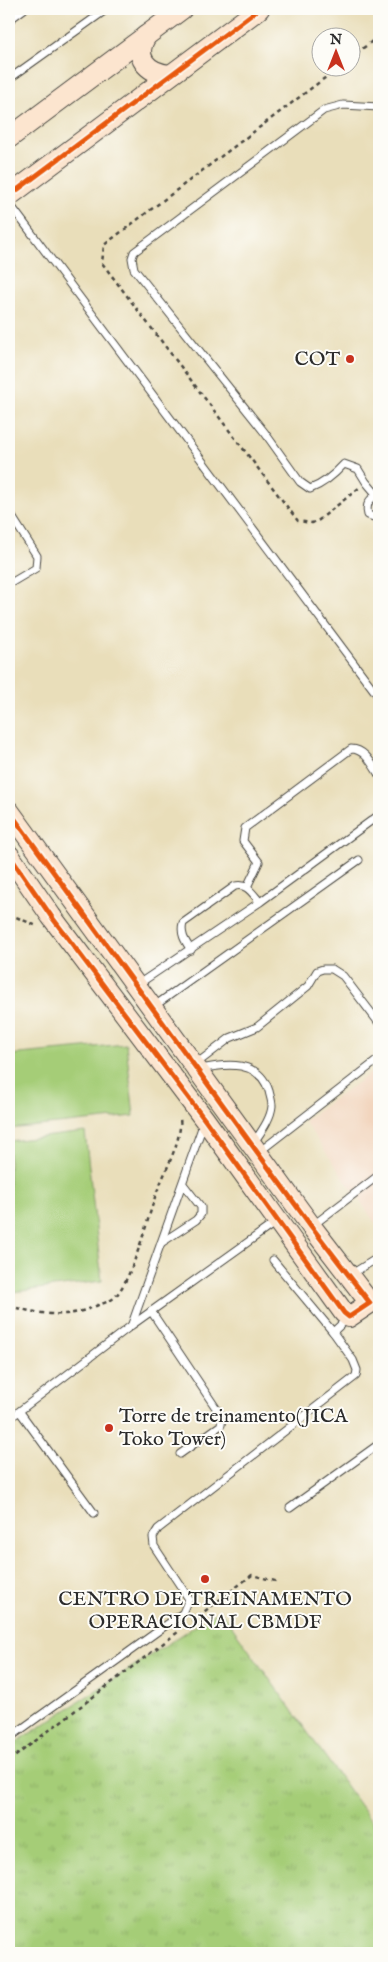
<svg xmlns="http://www.w3.org/2000/svg" width="388" height="1962" font-family="'IM FELL English',serif">
  <style>
    .built { fill: #f2d5be }
    .grass { fill: url(#grass-tufts); stroke: #687c51 }
    .pitch { fill: #a5cd77; stroke: #687c51 }
    .lines { fill: none; stroke-linecap: round; stroke-linejoin: round }
    .lane-casing { stroke: #484640; stroke-width: 9 }
    .secondary-casing { stroke: #484640; stroke-width: 22 }
    .path { stroke: #484640; stroke-width: 2.5; stroke-dasharray: 4 4; stroke-linecap: butt }
    .lane { stroke: #fff; stroke-width: 7 }
    .secondary { stroke: #fce5cf; stroke-width: 20 }
    .cycleway-casing { stroke: #fdfcf7; stroke-width: 8 }
    .cycleway { stroke: #e8590c; stroke-width: 5 }
    .poi-dot { fill: #c8321e; stroke: #fdfcf7; stroke-width: 2 }
    .labels { text-anchor: middle; dominant-baseline: central; stroke-width: 4; stroke-linejoin: round; paint-order: stroke }
    .poi-label { font-size: 20px; fill: #2b2b2b; stroke: #fdfcf7; text-anchor: end }
  </style>
  <defs>
    <pattern id="grass-tufts" width="24" height="20" patternUnits="userSpaceOnUse" patternTransform="scale(1.25)"><rect width="24" height="20" fill="#a5cd77"/><path d="M3 7l-1-3M5 7V3M7 7l1-3M15 17l-1-3M17 17v-4M19 17l1-3" fill="none" stroke="#8eb067"/></pattern>
  </defs>
  <rect width="100%" height="100%" fill="#fdfcf7"/>
  <filter id="ink" filterUnits="userSpaceOnUse"><feTurbulence type="fractalNoise" baseFrequency=".02" numOctaves="2"/><feDisplacementMap in="SourceGraphic" scale="10" xChannelSelector="R" yChannelSelector="G"/><feConvolveMatrix kernelMatrix="1 2 1 2 8 2 1 2 1" color-interpolation-filters="sRGB"/></filter>
  <filter id="wash" filterUnits="userSpaceOnUse"><feTurbulence type="fractalNoise" baseFrequency=".0096" numOctaves="4" result="noise"/><feDisplacementMap in="SourceGraphic" scale="20" xChannelSelector="R" yChannelSelector="G"/><feGaussianBlur stdDeviation="1.12" result="paint"/><feColorMatrix in="noise" values="0 0 0 0 0 0 0 0 0 0 0 0 0 0 0 0 0 1.4 0 .05"/><feComposite in="paint" operator="in"/></filter>
  <g filter="url(#wash)">
    <rect width="100%" height="100%" fill="#e9deba"/>
    <!-- built -->
    <polygon class="built" points="379,1067 379,1228 304,1121"/>
    <!-- grass -->
    <polygon class="grass" points="220,1610 377,1829 379,1828 379,1953 9,1953 9,1747"/>
    <!-- pitch -->
    <g class="pitch">
      <polygon points="126,1044 134,1116 9,1129 9,1055"/>
      <polygon points="85,1132 102,1281 13,1292 9,1254 9,1141"/>
    </g>
  </g>
  <g filter="url(#ink)">
    <g class="lines">
      <defs>
        <g id="lane">
          <polyline points="9,20 24,9"/>
          <polyline points="9,79 107,9"/>
          <polyline points="9,203 379,697"/>
          <path d="M379 493C370 499 365 503 368 515L379 519"/>
          <path d="M377 495 366 482 358 469 344 464C334 475 324 484 310 489L300 482 265 433 134 269 132 258 134 252 324 110 343 105 379 107"/>
          <polyline points="9,512 37,556 36,568 9,584"/>
          <path d="M247 887 259 862 243 841 245 828 351 749C365 749 372 764 379 775"/>
          <path d="M191 950C185 941 180 934 183 923L235 886C247 883 252 893 260 902"/>
          <polyline points="137,985 260,902 379,815"/>
          <polyline points="153,1007 359,860"/>
          <polyline points="196,1064 230,1038 257,1027 308,986 317,971 323,969 332,969 343,976 379,1023"/>
          <path d="M201 1069C227 1063 259 1060 269 1091 270 1096 272 1101 272 1106 271 1119 260 1133 253 1144"/>
          <polyline points="259,1152 379,1059"/>
          <polyline points="312,1226 379,1175"/>
          <polyline points="161,1243 196,1220 201,1214 201,1207 183,1184"/>
          <polyline points="350,1275 379,1257"/>
          <polyline points="151,1311 222,1417 221,1425 180,1454"/>
          <polyline points="132,1324 203,1125"/>
          <polyline points="333,1332 347,1319"/>
          <polyline points="20,1412 94,1513"/>
          <polyline points="9,1419 132,1325 276,1222"/>
          <polyline points="290,1508 379,1444"/>
          <polyline points="9,1738 183,1613 189,1599 154,1546 153,1537 158,1529 356,1376 357,1370 353,1360 333,1332 273,1260"/>
        </g>
        <g id="secondary">
          <path d="M146 36C133 58 147 72 169 75"/>
          <polyline points="9,138 182,9"/>
          <polyline points="9,196 259,9"/>
          <polyline points="9,811 311,1226 370,1303 349,1317 344,1313 205,1120 51,916 9,855"/>
        </g>
      </defs>
      <!-- lane casing -->
      <use href="#lane" class="lane-casing"/>
      <!-- secondary casing -->
      <use href="#secondary" class="secondary-casing"/>
      <!-- path -->
      <g class="path">
        <polyline points="350,58 379,36"/>
        <polyline points="338,68 104,245 102,263 298,521 312,523 319,520 359,488"/>
        <polyline points="9,914 37,926"/>
        <path d="M9 1306C40 1314 67 1320 98 1305 104 1303 111 1301 115 1297 133 1277 147 1221 156 1194 164 1173 183 1139 180 1117"/>
        <polyline points="192,1621 252,1575 279,1582"/>
        <polyline points="9,1761 178,1632"/>
      </g>
      <!-- lane -->
      <use href="#lane" class="lane"/>
      <!-- secondary -->
      <use href="#secondary" class="secondary"/>
      <defs>
        <g id="cycleway">
          <polyline points="9,196 259,9"/>
          <polyline points="9,811 311,1226 370,1303 349,1317 344,1313 205,1120 51,916 9,855"/>
        </g>
      </defs>
      <!-- cycleway casing -->
      <use href="#cycleway" class="cycleway-casing"/>
      <!-- cycleway -->
      <use href="#cycleway" class="cycleway"/>
    </g>
  </g>
  <!-- markers -->
  <g class="poi-dot">
    <circle cx="350" cy="359" r="5"/>
    <circle cx="109" cy="1428" r="5"/>
    <circle cx="205" cy="1579" r="5"/>
  </g>
  <g class="labels">
    <!-- poi labels -->
    <g class="poi-label">
      <text x="340" y="359">COT</text>
      <text x="119" y="1416" text-anchor="start">Torre de treinamento(JICA<tspan x="119" dy="23">Toko Tower)</tspan></text>
      <text x="205" y="1599" text-anchor="middle">CENTRO DE TREINAMENTO<tspan x="205" dy="23">OPERACIONAL CBMDF</tspan></text>
    </g>
  </g>
  <!-- margin -->
  <rect width="388" height="1962" fill="none" stroke="#fdfcf7" stroke-width="30"/>
  <!-- north arrow -->
  <g transform="translate(336 52)"><circle r="24" fill="#fdfcf7" stroke="#a9a8a5"/>
  <path d="M0-4L9 19L0 12L-9 19Z" fill="#c8321e"/>
  <text y="-8" font-size="14" font-weight="bold" text-anchor="middle" fill="#2b2b2b">N</text>
  </g>
</svg>
